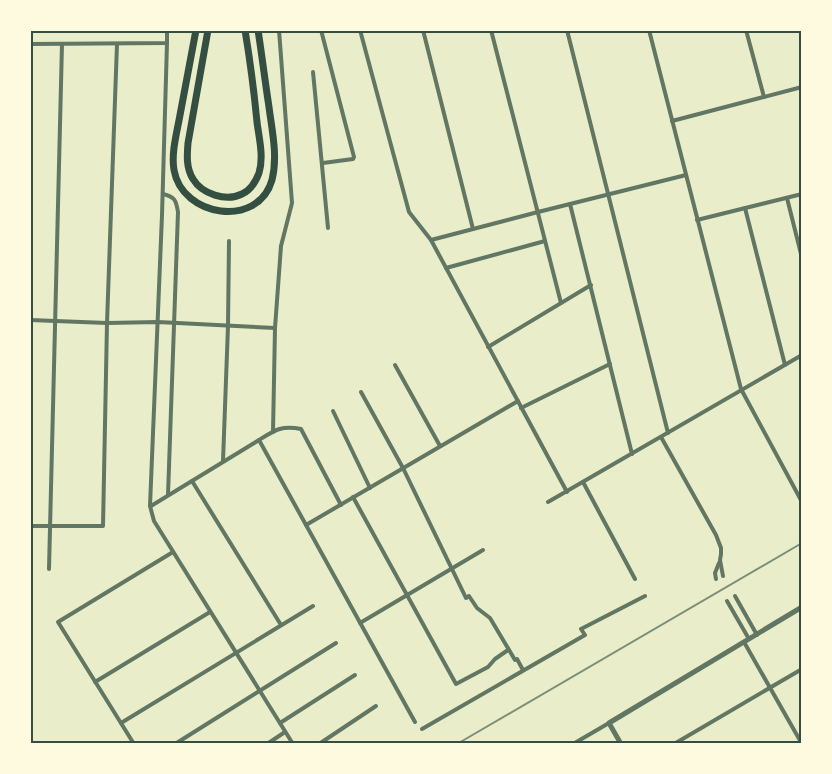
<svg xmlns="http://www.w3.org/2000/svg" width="832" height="774" font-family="'Noto Sans',sans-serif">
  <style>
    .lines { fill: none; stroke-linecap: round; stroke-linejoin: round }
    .minor { stroke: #617663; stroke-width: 4 }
    .tertiary { stroke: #617663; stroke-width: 5 }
    .primary { stroke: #344e41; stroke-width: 7 }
    .rail { stroke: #7c8e77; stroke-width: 2 }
    .neatline { fill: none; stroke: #344e41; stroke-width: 2 }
  </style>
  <rect width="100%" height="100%" fill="#e9edc9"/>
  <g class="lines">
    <!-- minor -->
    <g class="minor">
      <polyline points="321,30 354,157 353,159 323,163"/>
      <polyline points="360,30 409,212 431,240 567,492"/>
      <polyline points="423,30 473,229"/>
      <polyline points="491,30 561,303"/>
      <polyline points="567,30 668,433"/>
      <polyline points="649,30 741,389 802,502"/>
      <polyline points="746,30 764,97"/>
      <polyline points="167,43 162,215 150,506 154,521 293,744"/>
      <polyline points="30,44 167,43 167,30"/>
      <polyline points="313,72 328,228"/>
      <polyline points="672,121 802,87"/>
      <path d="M163 194C175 197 176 200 178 212L168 495"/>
      <polyline points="787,198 802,258"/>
      <polyline points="570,204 632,454"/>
      <polyline points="745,208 785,365"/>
      <polyline points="697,220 802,194"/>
      <polyline points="431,240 538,212 686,175"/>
      <polyline points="446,268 545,241"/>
      <polyline points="30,320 107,323 158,322 275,328"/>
      <polyline points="488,347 591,285"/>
      <polyline points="395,365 440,446"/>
      <polyline points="361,392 403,468 466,598 469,596 477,608 490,618 515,660 517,659 523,670"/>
      <polyline points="521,408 610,364"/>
      <polyline points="333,411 370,488"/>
      <polyline points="273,432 275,328 281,246 292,203 279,30"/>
      <polyline points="661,437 716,535 721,548 721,554 720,560 723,576"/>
      <polyline points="259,440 415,722"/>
      <polyline points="223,461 228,326 229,241"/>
      <polyline points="192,481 281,625"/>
      <polyline points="583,482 635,579"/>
      <polyline points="353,497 456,684 488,667 495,659 508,650"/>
      <polyline points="548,502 802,355"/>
      <path d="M151 506 259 440C275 430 282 425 301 429L341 505"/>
      <polyline points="306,525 518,401"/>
      <polyline points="30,526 103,526 107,323 117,44"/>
      <polyline points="49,569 62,44"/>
      <polyline points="716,579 715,573 719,563"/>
      <polyline points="735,596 757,635"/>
      <polyline points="727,601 749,639"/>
      <polyline points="360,623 483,550"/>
      <polyline points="744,642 802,744"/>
      <polyline points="95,682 210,612"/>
      <polyline points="121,723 313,606"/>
      <polyline points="280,723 355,675"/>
      <polyline points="422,729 585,635 581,629 645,596"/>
      <polyline points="134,744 58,622 173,552"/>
      <polyline points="175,744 336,643"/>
      <polyline points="267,744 285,732"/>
      <polyline points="319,744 376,706"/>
      <polyline points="573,744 609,723"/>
      <polyline points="674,744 802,669"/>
    </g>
    <!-- tertiary -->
    <polyline class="tertiary" points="621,744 609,723 802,607"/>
    <!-- primary -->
    <g class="primary">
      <path d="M196 30C191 58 185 87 180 115 177 132 171 153 174 170 182 217 258 229 272 180 278 156 272 131 269 107 265 81 262 56 258 30"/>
      <path d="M208 30 188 143C187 155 186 168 193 179 202 194 226 202 242 194 251 190 256 181 259 173 264 157 259 138 257 122 254 91 250 60 245 30"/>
    </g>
    <!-- rail -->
    <polyline class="rail" points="457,744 802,543"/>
  </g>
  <!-- border -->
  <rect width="832" height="774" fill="none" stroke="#fefae0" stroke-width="63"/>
  <rect x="32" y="32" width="768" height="710" class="neatline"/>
</svg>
